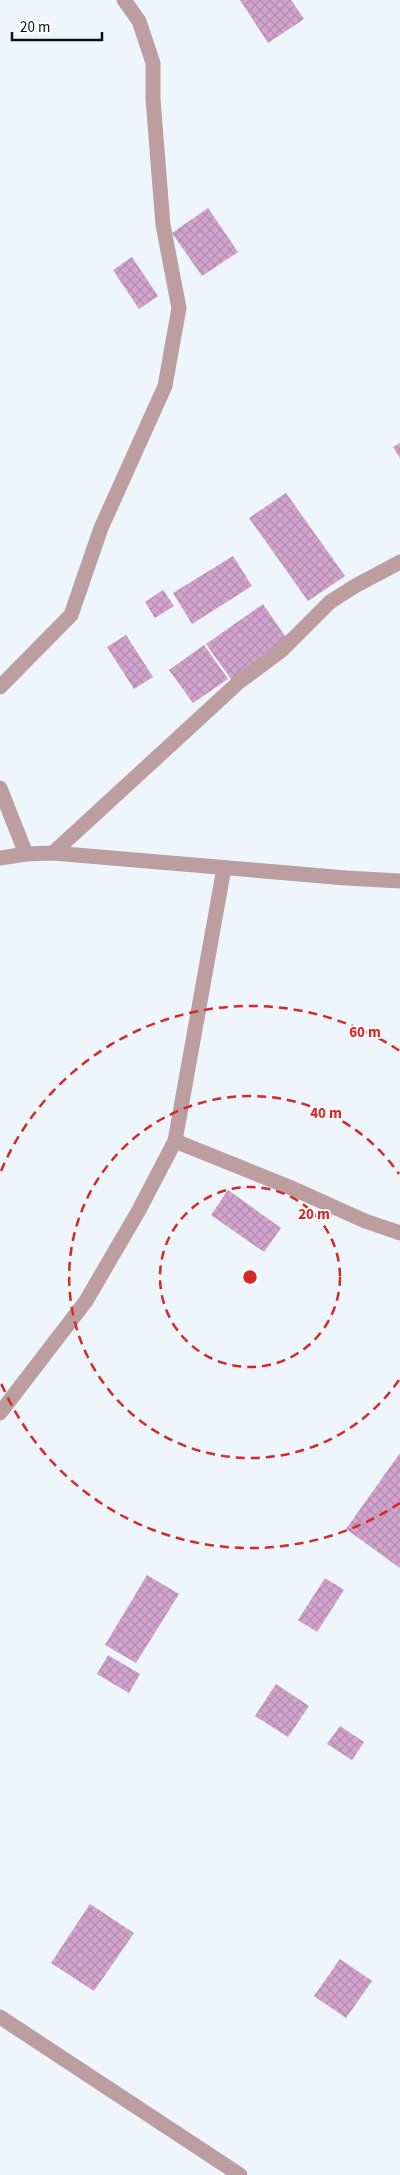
<svg xmlns="http://www.w3.org/2000/svg" width="400" height="2175" font-family="'Source Sans 3',sans-serif">
  <style>
    .building { fill: url(#building-cross-hatch) }
    .lines { fill: none; stroke-linecap: round; stroke-linejoin: round }
    .minor { stroke: #bc9ea0; stroke-width: 15 }
    .ring { fill: none; stroke: #d62828; stroke-width: 2.5; stroke-dasharray: 9 6 }
    .centre { fill: #d62828; stroke: #fff; stroke-width: 2.5 }
    .ring-label { font-size: 15px; text-anchor: middle; font-weight: bold; fill: #d62828; stroke: #fff; stroke-width: 4; stroke-linejoin: round; paint-order: stroke }
  </style>
  <defs>
    <pattern id="building-cross-hatch" width="8" height="8" patternUnits="userSpaceOnUse" patternTransform="scale(1.25)"><rect width="8" height="8" fill="#d2a3cd"/><path d="M0 0l8 8M0 8l8-8" fill="none" stroke="#b38baf"/></pattern>
  </defs>
  <rect width="100%" height="100%" fill="#eff5fd"/>
  <!-- building -->
  <g class="building">
    <polygon points="240,0 291,0 304,19 268,43"/>
    <polygon points="208,208 238,252 202,276 172,233"/>
    <polygon points="132,257 158,296 139,309 113,270"/>
    <polygon points="400,443 400,458 393,447"/>
    <polygon points="286,493 345,576 308,601 249,518"/>
    <polygon points="233,556 252,586 192,624 173,593"/>
    <polygon points="163,590 174,606 155,618 145,602"/>
    <polygon points="263,604 287,639 231,679 206,644"/>
    <polygon points="126,635 153,677 134,689 107,647"/>
    <polygon points="204,645 228,679 193,703 169,670"/>
    <polygon points="228,1190 281,1228 264,1252 211,1215"/>
    <polygon points="400,1453 400,1568 346,1529"/>
    <polygon points="147,1575 179,1594 136,1663 105,1645"/>
    <polygon points="325,1578 344,1590 317,1632 298,1620"/>
    <polygon points="108,1655 140,1674 129,1693 97,1674"/>
    <polygon points="276,1684 309,1706 288,1737 255,1716"/>
    <polygon points="340,1726 364,1742 352,1760 327,1744"/>
    <polygon points="90,1904 134,1933 94,1991 51,1963"/>
    <polygon points="340,1959 372,1981 346,2018 314,1996"/>
  </g>
  <g class="lines">
    <!-- minor -->
    <g class="minor">
      <polyline points="0,687 71,615 101,528 165,386 179,308 163,225 153,99 153,63 139,21 124,0"/>
      <polyline points="0,788 26,854"/>
      <polyline points="53,853 239,682 282,650 330,602 355,586 400,562"/>
      <polyline points="0,858 26,854 53,853 346,878 400,881"/>
      <polyline points="175,1141 294,1189 365,1221 400,1233"/>
      <polyline points="0,1413 86,1301 139,1210 175,1141 224,868"/>
      <polyline points="0,2017 240,2175"/>
    </g>
  </g>
  <!-- distance rings -->
  <g class="ring">
    <circle cx="250" cy="1277" r="90"/>
    <path d="M399 1380A181 181 0 1 1 399 1174"/>
    <path d="M400 1503A271 271 0 0 1 1 1383M1 1171A271 271 0 0 1 400 1051"/>
  </g>
  <circle cx="250" cy="1277" r="8" class="centre"/>
  <g class="ring-label">
    <text x="365" y="1037">60 m</text>
    <text x="326" y="1118">40 m</text>
    <text x="314" y="1219">20 m</text>
  </g>
  <!-- scale -->
  <path d="M12 32v8h90v-8" fill="none" stroke="#0e1012" stroke-width="2.5"/>
  <text x="20" y="32" font-size="15" fill="#0e1012" stroke="#ffffff" stroke-width="4" paint-order="stroke">20 m</text>
</svg>
